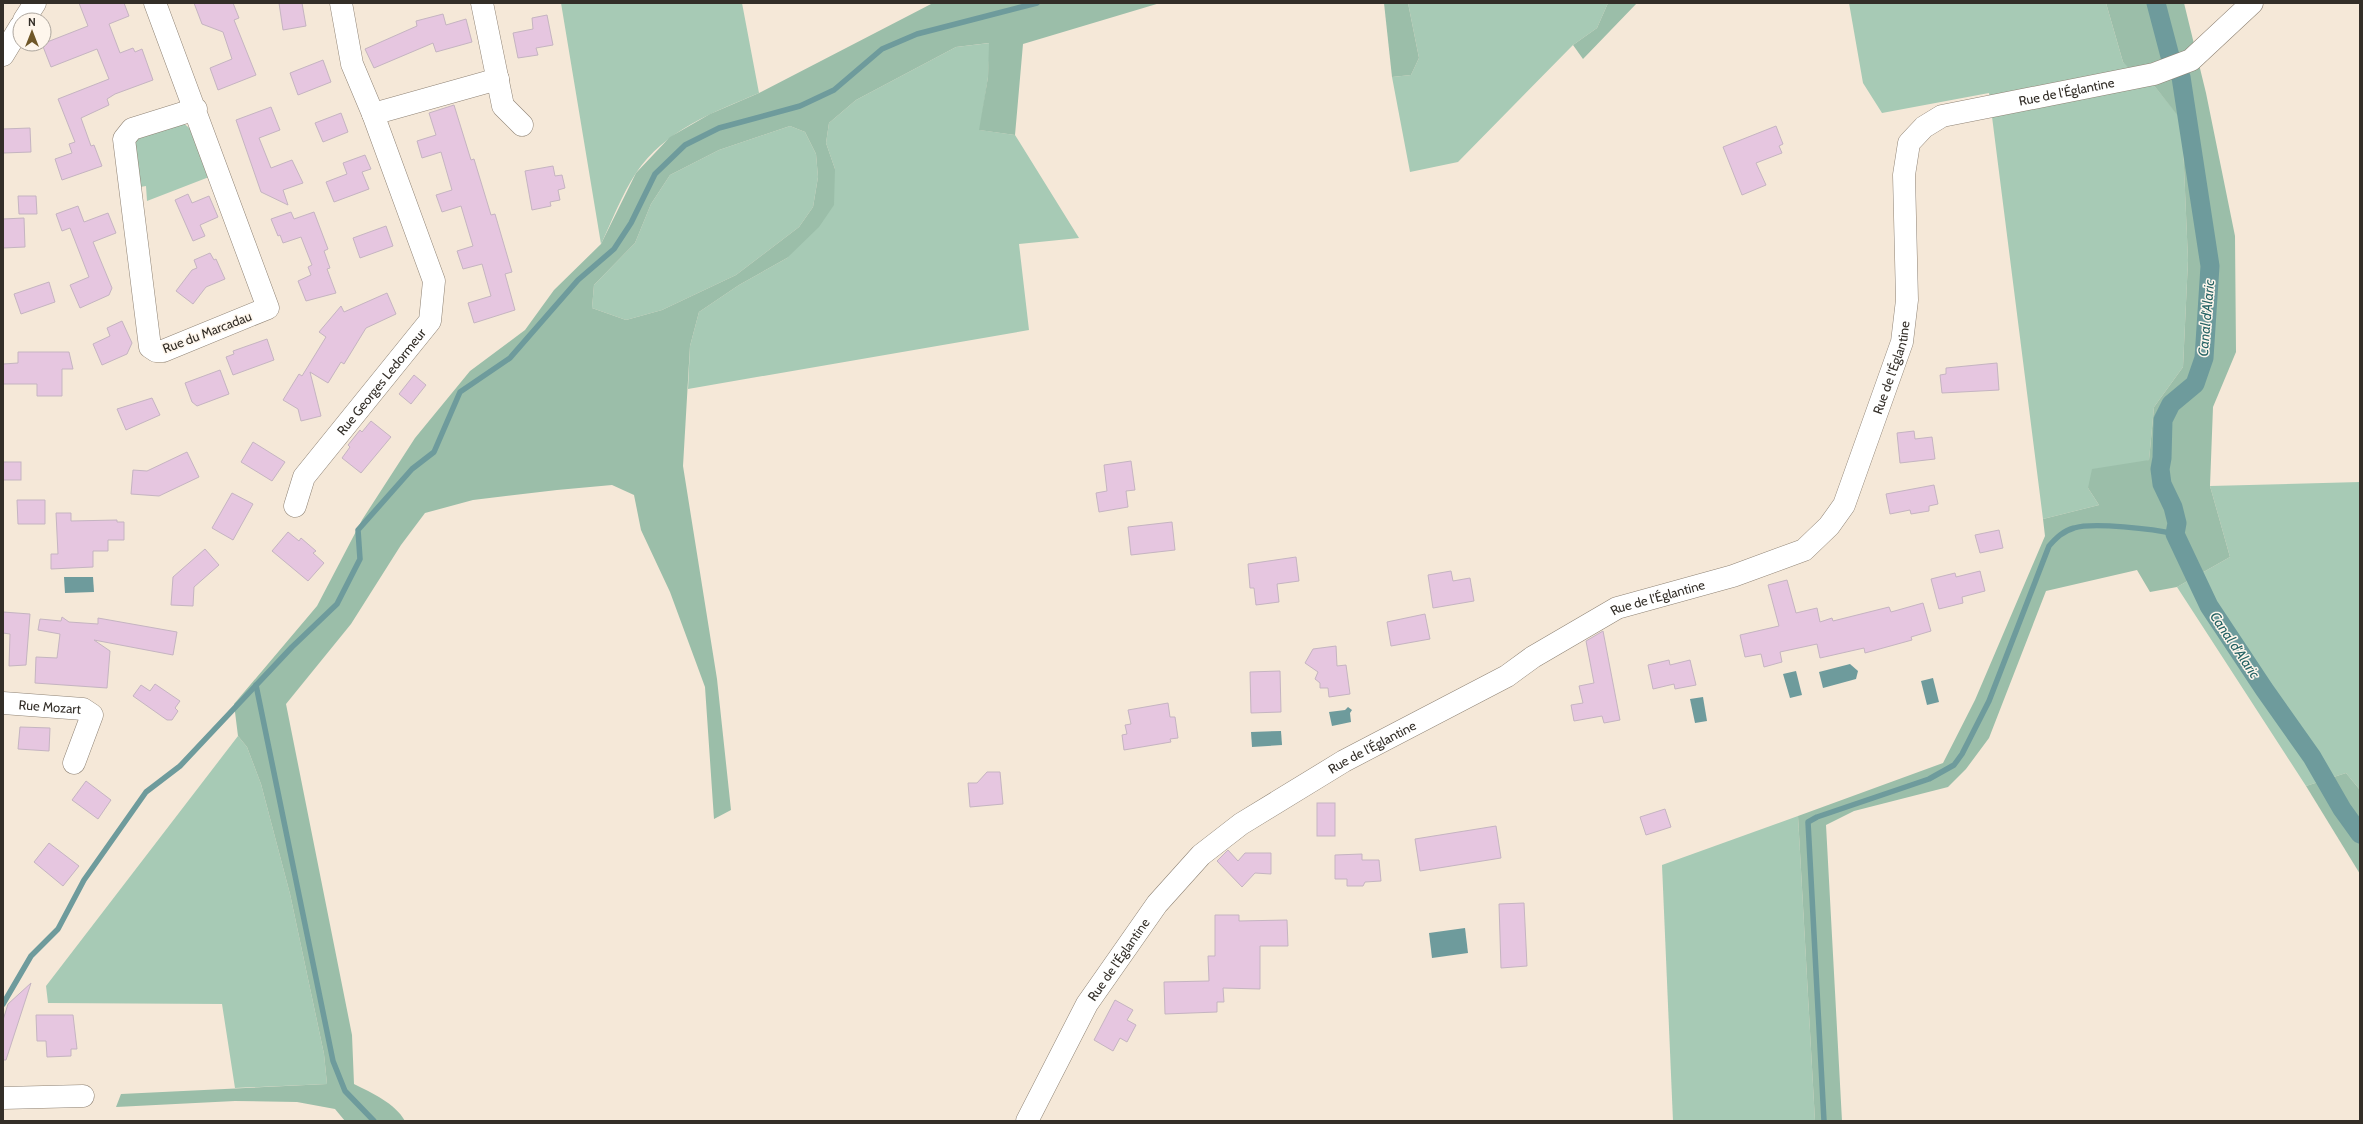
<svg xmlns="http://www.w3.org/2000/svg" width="2363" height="1124" font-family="Cabin,sans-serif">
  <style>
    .green { fill: #a7cab5 }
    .forest { fill: #9bbea9; fill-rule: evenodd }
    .water { fill: #6e9b9c }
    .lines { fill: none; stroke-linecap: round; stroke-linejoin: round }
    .stream { stroke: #6e9b9c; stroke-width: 5.5 }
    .canal { stroke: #6e9b9c; stroke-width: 19 }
    .building { fill: #e6c6e0; stroke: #c5b4c1 }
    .minor-casing { stroke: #8f8375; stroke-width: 23 }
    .minor { stroke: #fff; stroke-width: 22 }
    .labels { text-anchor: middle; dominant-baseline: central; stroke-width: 3; stroke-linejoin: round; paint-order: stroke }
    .street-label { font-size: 13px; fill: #332e28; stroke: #fef6ec }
    .water-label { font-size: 14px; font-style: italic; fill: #246263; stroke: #fef6ec }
  </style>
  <rect width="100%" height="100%" fill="#f5e8d8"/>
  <!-- green -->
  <g class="green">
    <path d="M561 3H742L759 93C714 112 665 130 636 173 622 194 612 221 601 244Z"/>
    <polygon points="1408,3 1608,3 1597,28 1573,45 1458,162 1410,172 1392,77 1411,75 1419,58"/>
    <polygon points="1849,3 2106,3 2123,62 2152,83 2182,120 2188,260 2183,367 2154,407 2149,460 2088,488 2099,505 2043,519 1989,93 1882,113 1863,83"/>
    <polygon points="990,43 988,77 980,130 1015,135 1079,238 1019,244 1029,330 688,389 690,346 699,312 739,285 787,258 835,169 826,143 829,123 856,100 956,47"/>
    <polygon points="182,122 193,131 209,177 147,201 146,186 140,187 135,142 137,137"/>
    <polygon points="790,126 805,132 816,154 818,177 813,207 799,227 736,275 662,310 626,320 592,308 594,285 635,243 651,204 670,175 719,150"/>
    <polygon points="2360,482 2360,790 2346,773 2306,786 2177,587 2230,557 2210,486"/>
    <polygon points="238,736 247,747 261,784 290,894 324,1054 327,1084 235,1088 222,1004 48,1003 46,986"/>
    <polygon points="1798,816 1815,1121 1673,1121 1662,865"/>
  </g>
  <!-- forest -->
  <g class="forest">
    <path d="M933 3H1160L1023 44 1015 135 979 130 988 77 989 43 956 47 856 100 829 123 826 143 835 169 834 205 819 227 787 258 739 285 699 312 690 346 683 466 717 679 731 810 714 819 705 687 670 592 641 530 634 495 612 485 557 490 473 500 425 513 401 545 351 624 286 704 352 1035 354 1084C372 1093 395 1103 405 1121H345L335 1109 297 1102 235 1101 116 1107 121 1094 327 1084 324 1054 290 894 261 784 247 747 238 736 234 704 317 606 362 520 415 438 470 371 525 330 554 290 601 244 636 173 670 137 710 114 759 93ZM790 126 805 132 816 154 818 177 813 207 799 227 736 275 662 310 626 320 592 308 594 285 635 243 651 204 670 175 719 150Z"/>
    <polygon points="1384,3 1408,3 1419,58 1411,75 1392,77"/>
    <polygon points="1608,3 1637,3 1583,59 1573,45 1597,28"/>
    <polygon points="2106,3 2184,3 2206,93 2235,236 2236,352 2213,407 2210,486 2230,557 2177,587 2150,592 2137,570 2046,591 1989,738 1966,769 1948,787 1854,811 1826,825 1842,1121 1815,1121 1798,816 1943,763 1975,700 2045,536 2043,519 2099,505 2088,488 2092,469 2149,460 2154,407 2183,367 2188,260 2182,121 2152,83 2130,69 2123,62"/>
    <polygon points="2346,773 2360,790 2360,874 2306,786"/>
  </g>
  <!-- water -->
  <g class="water">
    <polygon points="64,577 93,577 94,592 65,593"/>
    <polygon points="1850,664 1858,671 1856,679 1823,688 1819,672"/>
    <polygon points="1796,671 1802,695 1790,698 1783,674"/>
    <polygon points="1933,678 1939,702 1927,705 1921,681"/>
    <polygon points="1703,697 1707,721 1695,723 1690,699"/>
    <polygon points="1348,707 1352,710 1350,713 1351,722 1332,726 1329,712 1345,710"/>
    <polygon points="1281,731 1282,745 1252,747 1251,732"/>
    <polygon points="1465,928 1468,953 1432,958 1429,933"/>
  </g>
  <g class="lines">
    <!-- stream -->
    <g class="stream">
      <polyline points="256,685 333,1061 345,1091 374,1121"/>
      <polyline points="3,1004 31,956 58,929 84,880 146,792 180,766 292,647 337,604 360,559 358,530 412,469 434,452 460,392 510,358 578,280 614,249 631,223 655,174 685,145 719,128 800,106 834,90 882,49 917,34 1037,3"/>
      <path d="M1824 1121 1808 822 1817 817 1929 779 1954 765 1962 754 1989 701 2049 546C2056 538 2063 531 2074 528 2093 522 2154 529 2175 534"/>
    </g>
    <!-- canal -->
    <polyline class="canal" points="2156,3 2171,60 2181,77 2210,266 2204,358 2195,384 2171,404 2163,420 2162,458 2160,469 2162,484 2173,507 2177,523 2175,534 2209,606 2264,689 2312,757 2342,809 2360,834"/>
  </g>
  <!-- building -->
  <g class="building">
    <polygon points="79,3 124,3 129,16 109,24 120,53 133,48 135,52 142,49 153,80 115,94 107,99 109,105 81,118 91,146 94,145 102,166 62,180 55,159 72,153 69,144 75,142 58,99 109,79 97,49 51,67 42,44 88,26"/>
    <polygon points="194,3 233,3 239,18 234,20 256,75 218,90 210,68 232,59 223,32 202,24"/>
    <polygon points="279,3 302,3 306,26 283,30"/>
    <polygon points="443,14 446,25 466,19 472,42 436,52 433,43 374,68 365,49 417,26 416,21"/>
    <polygon points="547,15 553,45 536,48 538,55 518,58 513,33 533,29 532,18"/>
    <polygon points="323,60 331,82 298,95 290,73"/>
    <polygon points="454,105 471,160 474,159 491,215 495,214 512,272 505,274 515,310 474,323 468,303 491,296 482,264 463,269 457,251 473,246 461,206 442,212 436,195 452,190 441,152 422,158 417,141 436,135 429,113"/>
    <polygon points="271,107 280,130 259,138 271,168 292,160 303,183 283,190 288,205 261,192 236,120"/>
    <polygon points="341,113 348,132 323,142 315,123"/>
    <polygon points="1776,126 1783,144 1779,146 1782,153 1756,163 1766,185 1742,195 1723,147"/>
    <polygon points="30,128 31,152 3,153 3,129"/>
    <polygon points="365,155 371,169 362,172 369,189 334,202 326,182 347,174 343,163"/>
    <polygon points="553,166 555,176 562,175 565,188 558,190 560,200 550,202 551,206 532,210 525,171"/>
    <polygon points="188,194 192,203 209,196 218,217 200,225 205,236 193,241 175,200"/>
    <polygon points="18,196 36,196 37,214 19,214"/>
    <polygon points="78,206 84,222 108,213 116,233 93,242 112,288 109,295 80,308 70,285 89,277 70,228 62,231 56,214"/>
    <polygon points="291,212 294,219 314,212 328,249 324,251 330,268 327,269 336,293 306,301 298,281 311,275 308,267 312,265 301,237 283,243 280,235 278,236 271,219"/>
    <polygon points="24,218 25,247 3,248 3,219"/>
    <polygon points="386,226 393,246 360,258 353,238"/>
    <polygon points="210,253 214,260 216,259 225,279 206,287 193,304 176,291 192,270 197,268 194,260"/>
    <polygon points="49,282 55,302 21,314 14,294"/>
    <polygon points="387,293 396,314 366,328 344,364 341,362 328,383 310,372 321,416 301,421 298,409 283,400 299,374 302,376 326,337 319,332 341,306 344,312"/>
    <polygon points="122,321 132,343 127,354 102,365 93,344 110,336 107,328"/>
    <polygon points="267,339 274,360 233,375 226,357 234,354 233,351"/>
    <polygon points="18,352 69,352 73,369 62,369 62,396 37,396 37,384 3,384 3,364 18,363"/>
    <polygon points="1997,363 1999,390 1942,393 1940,375 1946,374 1946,368"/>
    <polygon points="220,370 229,394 197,406 192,402 185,383"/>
    <polygon points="414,375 426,385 411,404 399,394"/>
    <polygon points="152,398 160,415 126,430 117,409"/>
    <polygon points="371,421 391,437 361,473 342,458 350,447 348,445 360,430 362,432"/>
    <polygon points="1914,431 1915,439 1932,437 1935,459 1900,463 1897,433"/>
    <polygon points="253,442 285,462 272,481 241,462"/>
    <polygon points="187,452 199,477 159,496 131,494 133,470 147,471"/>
    <polygon points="1131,461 1135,490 1126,491 1128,507 1099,512 1096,493 1107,491 1104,465"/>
    <rect x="3" y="462" width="18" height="18"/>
    <polygon points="1934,485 1938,504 1929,506 1929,511 1911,514 1910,510 1890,514 1886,494"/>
    <polygon points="232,493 253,504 233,540 212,528"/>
    <polygon points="17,500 45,500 45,524 18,524"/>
    <polygon points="56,513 71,513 71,521 117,520 117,522 124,522 124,540 108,540 108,551 93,551 93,567 51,569 51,554 58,554"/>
    <polygon points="1172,522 1175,550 1131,555 1128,527"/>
    <polygon points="1999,530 2003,548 1980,553 1975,535"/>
    <polygon points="288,532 299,541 301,538 316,551 313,553 324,563 308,581 272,551"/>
    <polygon points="205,549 219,565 194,587 193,606 171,605 173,577"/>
    <polygon points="1296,557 1299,581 1277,584 1279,602 1256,605 1254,588 1250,588 1248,564"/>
    <polygon points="1451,571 1453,581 1470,578 1474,601 1433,608 1428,575"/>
    <polygon points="1980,571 1985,591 1962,597 1963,603 1939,609 1931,579 1955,573 1956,577"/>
    <polygon points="1787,580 1796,613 1817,608 1820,622 1832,618 1833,621 1889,607 1891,612 1923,603 1931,631 1911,637 1912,640 1865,653 1864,648 1820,658 1817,644 1780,652 1782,662 1764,667 1761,654 1745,657 1740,635 1779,626 1768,585"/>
    <polygon points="3,612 30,614 26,665 9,666 10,634 3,633"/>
    <polygon points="1425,614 1430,639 1391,646 1387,622"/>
    <polygon points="62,617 69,622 98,624 98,618 177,632 173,655 94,640 110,651 107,688 35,683 36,657 57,658 60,634 38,630 40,619 61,621"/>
    <polygon points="1603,631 1620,720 1604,723 1602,716 1574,721 1571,705 1583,703 1579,686 1594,683 1586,641"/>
    <polygon points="1336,646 1337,666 1346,665 1350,694 1329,697 1328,688 1320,688 1320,683 1315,679 1318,672 1305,663 1313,649"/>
    <polygon points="1669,660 1670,665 1690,660 1696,685 1675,689 1674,684 1653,689 1648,665"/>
    <polygon points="1280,671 1281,712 1251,713 1250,672"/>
    <polygon points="155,684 180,701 175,708 178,711 172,720 167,720 133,696 141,685 150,691"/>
    <polygon points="1168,703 1170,717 1175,717 1178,738 1170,739 1171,742 1124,750 1122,735 1127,734 1125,725 1131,724 1128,710"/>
    <polygon points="20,727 50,728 49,751 18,749"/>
    <polygon points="987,772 1000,772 1003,804 970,807 968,783 977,783"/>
    <polygon points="86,781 111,800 98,819 72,800"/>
    <rect x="1317" y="803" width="18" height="33"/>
    <polygon points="1665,809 1671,827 1646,835 1640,817"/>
    <polygon points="1496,826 1501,858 1420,871 1415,839"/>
    <polygon points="49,843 79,866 63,886 34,862"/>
    <polygon points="1228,850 1238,861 1245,853 1271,853 1271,874 1255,873 1242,887 1217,861"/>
    <polygon points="1362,854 1362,860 1379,860 1381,881 1365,882 1363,886 1347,886 1347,879 1335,879 1335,855"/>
    <polygon points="1524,903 1527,966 1501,968 1499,904"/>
    <polygon points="1215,915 1239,915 1239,921 1287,920 1288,946 1260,946 1260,989 1223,988 1224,1002 1217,1002 1217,1012 1165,1014 1164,982 1209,981 1208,956 1215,956"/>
    <polygon points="31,983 6,1060 3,1060 3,1020 8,1004"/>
    <polygon points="1115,1000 1133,1010 1127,1020 1136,1025 1127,1042 1120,1038 1113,1051 1094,1040"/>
    <polygon points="36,1015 73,1015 77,1049 71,1049 71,1056 47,1057 46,1041 37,1041"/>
  </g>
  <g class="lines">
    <defs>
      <g id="minor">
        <polyline points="155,3 268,308 163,351 156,351 150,347 124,139 132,129 196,109"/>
        <polyline points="482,3 503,106 522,125"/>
        <polyline points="24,20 35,3"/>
        <polyline points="3,55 20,27"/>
        <polyline points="373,114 498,79"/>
        <path id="s1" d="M295 506 304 477 430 321 434 281 373 114 352 64 341 3"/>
        <path id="s2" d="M3 703 83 709 92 715 74 763"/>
        <polyline points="3,1098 83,1096"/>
        <path id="s3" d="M1027 1121 1087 1004 1157 904 1201 855 1241 824 1344 761 1507 676 1533 657 1617 608 1733 576 1804 550 1829 526 1844 505 1902 342 1907 300 1904 175 1909 143 1924 127 1942 116 2154 74 2191 60 2252 3"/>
      </g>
    </defs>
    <!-- minor casing -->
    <use href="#minor" class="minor-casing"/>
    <!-- minor -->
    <use href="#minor" class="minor"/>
  </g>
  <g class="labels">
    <!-- street labels -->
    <g class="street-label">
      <text stroke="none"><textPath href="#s3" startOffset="1603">Rue de l'Églantine</textPath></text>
      <text transform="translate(207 332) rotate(-21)">Rue du Marcadau</text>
      <text stroke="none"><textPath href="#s3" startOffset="1206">Rue de l'Églantine</textPath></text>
      <text stroke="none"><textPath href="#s1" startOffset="153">Rue Georges Ledormeur</textPath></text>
      <text stroke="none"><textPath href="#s3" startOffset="846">Rue de l'Églantine</textPath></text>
      <text stroke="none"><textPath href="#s2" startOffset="47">Rue Mozart</textPath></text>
      <text stroke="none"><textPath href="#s3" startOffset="522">Rue de l'Églantine</textPath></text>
      <text stroke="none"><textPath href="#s3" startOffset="186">Rue de l'Églantine</textPath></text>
    </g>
    <!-- water labels -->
    <g class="water-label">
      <text transform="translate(2206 318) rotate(-85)">Canal d'Alaric</text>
      <text transform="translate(2235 645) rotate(56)">Canal d'Alaric</text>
    </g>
  </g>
  <!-- border -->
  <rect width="2363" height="1124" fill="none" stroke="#332e28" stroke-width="8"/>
  <!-- north arrow -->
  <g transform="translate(32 32)"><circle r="19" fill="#fef6ec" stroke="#ada69e"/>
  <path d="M0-3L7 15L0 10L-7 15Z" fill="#6f5728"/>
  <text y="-6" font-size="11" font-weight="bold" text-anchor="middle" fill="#332e28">N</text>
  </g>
</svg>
